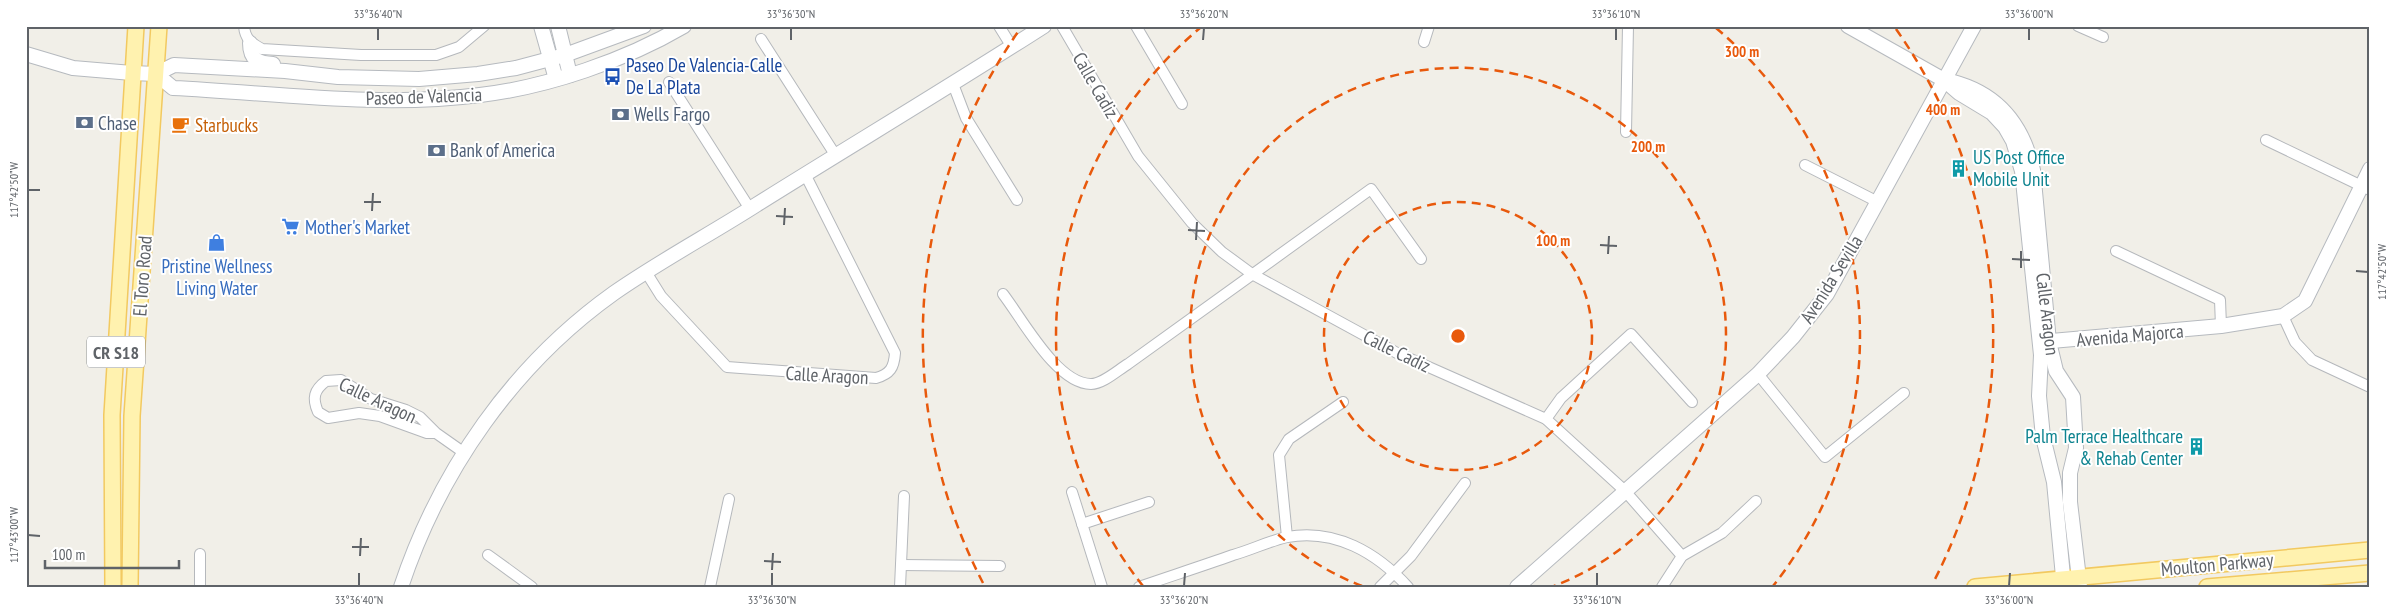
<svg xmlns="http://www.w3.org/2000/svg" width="2396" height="613" font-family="'PT Sans Narrow',sans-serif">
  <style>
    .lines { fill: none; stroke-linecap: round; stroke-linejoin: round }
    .street-casing { stroke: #b5b8bc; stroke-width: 12 }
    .secondary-casing { stroke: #b6babf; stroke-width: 16 }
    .primary-casing { stroke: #f2c960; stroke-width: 18 }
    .street { stroke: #fff; stroke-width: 10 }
    .secondary { stroke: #fff; stroke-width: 14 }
    .primary { stroke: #fff2af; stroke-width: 15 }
    .ticks { fill: none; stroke: #5f6368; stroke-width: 2 }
    .ring { fill: none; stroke: #e8590c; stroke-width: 2.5; stroke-dasharray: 9 6 }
    .labels { text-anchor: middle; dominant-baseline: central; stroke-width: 4; stroke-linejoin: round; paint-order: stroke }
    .shield { fill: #fff; stroke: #8f9295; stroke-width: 1 }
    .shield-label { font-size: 18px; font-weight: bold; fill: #5f6368 }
    .transit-label { font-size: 19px; fill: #164399; stroke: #fff; text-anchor: start }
    .street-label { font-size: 19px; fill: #5f6368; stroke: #fff }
    .service-label { font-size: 19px; fill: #4e5e75; stroke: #fff; text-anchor: start }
    .food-label { font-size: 19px; fill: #c56008; stroke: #fff; text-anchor: start }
    .culture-label { font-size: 19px; fill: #0d838f; stroke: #fff; text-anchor: start }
    .shop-label { font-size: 19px; fill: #366cbe; stroke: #fff; text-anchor: start }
    .centre { fill: #e8590c; stroke: #fff; stroke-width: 2.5 }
    .ring-label { font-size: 15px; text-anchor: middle; font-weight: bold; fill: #e8590c; stroke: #fff; stroke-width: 4; stroke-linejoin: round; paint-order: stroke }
    .neatline { fill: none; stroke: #5f6368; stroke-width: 2 }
    .ticks-label { font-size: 12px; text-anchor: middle; fill: #5f6368 }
  </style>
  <rect width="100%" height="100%" fill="#f1efe8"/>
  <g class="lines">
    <defs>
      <g id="street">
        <path d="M244 26C245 39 251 43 262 49L361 55H436L459 47 484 26"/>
        <polyline points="999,26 1012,47"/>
        <polyline points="1062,26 1138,156 1192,223 1222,252 1252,274 1397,353 1546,419 1625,491 1682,556"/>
        <polyline points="1136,26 1182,104"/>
        <polyline points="2078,26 2103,37"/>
        <polyline points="761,39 836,156"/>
        <polyline points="1424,42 1429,26"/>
        <polyline points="669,82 750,209"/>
        <polyline points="953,84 966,118 1017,200"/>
        <polyline points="1626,132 1628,26"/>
        <polyline points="2266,140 2370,190"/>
        <polyline points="1805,165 1878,202"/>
        <polyline points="2116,251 2220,300 2221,326"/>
        <path d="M646 272 661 296 727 367 876 378C890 374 894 368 895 353L805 174"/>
        <path d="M1003 294C1023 320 1057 384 1091 384 1103 384 1118 370 1128 364L1371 189 1421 259"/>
        <polyline points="2283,316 2295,342 2312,360 2370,387"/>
        <polyline points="1758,374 1825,457 1904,393"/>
        <polyline points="1546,419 1561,398 1631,334 1692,402"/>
        <path d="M436 433H427L380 416 359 413 328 418 318 412C312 398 314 390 326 381L341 380 371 399 406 410 420 417 436 433 463 452"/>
        <polyline points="1072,492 1102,587"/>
        <polyline points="1082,524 1149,502"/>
        <polyline points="1287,537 1279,455 1289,439 1343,402"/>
        <polyline points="200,554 200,587"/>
        <polyline points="488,555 532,587"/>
        <polyline points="901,565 1000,566"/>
        <polyline points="710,587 729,499"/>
        <polyline points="900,587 904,496"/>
        <path d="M1139 587C1171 576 1202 566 1233 555 1251 550 1269 541 1287 537 1335 528 1377 553 1408 587"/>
        <polyline points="1380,587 1411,556 1465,483"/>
        <polyline points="1662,587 1682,556 1722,533 1756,501"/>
      </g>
      <g id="secondary">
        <polyline points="541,26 556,79"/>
        <polyline points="558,26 570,75"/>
        <polyline points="1848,26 1944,80 1959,93 1992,113 2005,127 2013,141 2022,171 2041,355 2039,396 2043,437 2054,482 2064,587"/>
        <path d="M250 43C250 60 258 63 273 64"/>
        <polyline points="26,54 73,68 132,73 156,74 174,65 285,71 338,77 419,79 478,74 516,68 565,55 644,26"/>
        <path d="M156 74 173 88C275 93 379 108 480 95 548 87 626 60 684 26"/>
        <path d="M1945 80C1994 90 2022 121 2033 170L2049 342 2056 371 2073 397 2076 448 2070 473V502L2080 587"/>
        <polyline points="2040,342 2221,326 2283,316 2305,301 2370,169"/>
        <path d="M401 587C440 470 513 365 614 293 660 261 709 235 756 205 852 145 949 87 1044 26"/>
        <polyline points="1517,587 1758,374 1793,337 1827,294 1974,26"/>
      </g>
      <g id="primary">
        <polyline points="113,587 112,415 136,26"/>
        <polyline points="130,587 132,416 159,26"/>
        <polyline points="1975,587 2370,550"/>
        <polyline points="2207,587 2370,573"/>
      </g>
    </defs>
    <!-- street casing -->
    <use href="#street" class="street-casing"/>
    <!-- secondary casing -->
    <use href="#secondary" class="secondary-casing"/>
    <!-- primary casing -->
    <use href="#primary" class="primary-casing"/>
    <!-- street -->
    <use href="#street" class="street"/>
    <!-- secondary -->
    <use href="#secondary" class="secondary"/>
    <!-- primary -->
    <use href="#primary" class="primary"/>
  </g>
  <!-- ticks -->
  <path class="ticks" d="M378 40V28M791 40V28M1203 40 1204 28M1616 40V28M2029 40V28M28 190H40M364 202H381M372 211 373 193M776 216 793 217M784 225 785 208M1188 230 1205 231M1196 240 1197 222M1600 245 1617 246M1608 254 1609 236M2012 259 2030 260M2021 268V251M2356 271 2368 272M28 535 40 536M352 547H369M360 556 361 538M764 561 781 562M772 570 773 553M359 586V573M772 586V573M1184 586 1185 573M1597 586V573M2009 586 2010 573"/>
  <!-- distance rings -->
  <g class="ring">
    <circle cx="1458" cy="336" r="134"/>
    <path d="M1362 586A268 268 0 1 1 1554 586"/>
    <path d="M1143 586A402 402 0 0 1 1200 28M1716 28A402 402 0 0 1 1773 586"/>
    <path d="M983 583A535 535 0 0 1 1020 29M1896 29A535 535 0 0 1 1933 583"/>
  </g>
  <!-- icons -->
  <defs>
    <symbol id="bus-bare" viewBox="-9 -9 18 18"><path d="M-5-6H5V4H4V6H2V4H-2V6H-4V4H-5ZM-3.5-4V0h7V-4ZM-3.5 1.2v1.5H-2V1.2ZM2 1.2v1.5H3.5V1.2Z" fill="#1a4fb4" stroke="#fff" stroke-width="2.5" paint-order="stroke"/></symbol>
    <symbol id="bank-bare" viewBox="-9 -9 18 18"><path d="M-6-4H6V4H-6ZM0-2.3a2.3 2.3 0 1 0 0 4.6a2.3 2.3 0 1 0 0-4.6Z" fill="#5c6f8a" stroke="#fff" stroke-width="2.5" paint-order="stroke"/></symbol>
    <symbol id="cafe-bare" viewBox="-9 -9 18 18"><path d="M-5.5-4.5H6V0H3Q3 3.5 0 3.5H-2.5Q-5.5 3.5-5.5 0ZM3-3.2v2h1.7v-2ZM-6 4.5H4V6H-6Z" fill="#e8710a" stroke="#fff" stroke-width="2.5" paint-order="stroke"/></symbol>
    <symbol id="building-bare" viewBox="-9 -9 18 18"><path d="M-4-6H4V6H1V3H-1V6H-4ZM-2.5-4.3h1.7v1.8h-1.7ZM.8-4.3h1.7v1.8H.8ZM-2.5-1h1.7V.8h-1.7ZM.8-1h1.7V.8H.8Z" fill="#0f9aa8" stroke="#fff" stroke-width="2.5" paint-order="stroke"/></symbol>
    <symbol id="supermarket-bare" viewBox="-9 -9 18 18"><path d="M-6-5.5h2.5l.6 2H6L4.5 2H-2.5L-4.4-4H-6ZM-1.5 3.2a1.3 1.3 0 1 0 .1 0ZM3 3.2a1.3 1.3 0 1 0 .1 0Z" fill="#3f7fe0" stroke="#fff" stroke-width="2.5" paint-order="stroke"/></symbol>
    <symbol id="shop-bare" viewBox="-9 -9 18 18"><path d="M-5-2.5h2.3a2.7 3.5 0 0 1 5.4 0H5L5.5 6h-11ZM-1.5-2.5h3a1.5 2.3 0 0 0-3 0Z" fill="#3f7fe0" stroke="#fff" stroke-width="2.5" paint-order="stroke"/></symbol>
  </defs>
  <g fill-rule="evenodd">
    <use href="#bus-bare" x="600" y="64" width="25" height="25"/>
    <use href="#bank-bare" x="608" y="102" width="25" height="25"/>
    <use href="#bank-bare" x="72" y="110" width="25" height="25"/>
    <use href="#cafe-bare" x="168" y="112" width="25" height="25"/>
    <use href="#bank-bare" x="424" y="138" width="25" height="25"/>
    <use href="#building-bare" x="1946" y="156" width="25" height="25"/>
    <use href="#supermarket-bare" x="278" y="214" width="25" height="25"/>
    <use href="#shop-bare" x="204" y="230" width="25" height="25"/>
    <use href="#building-bare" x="2184" y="434" width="25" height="25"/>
  </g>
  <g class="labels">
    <!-- shield labels -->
    <rect class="shield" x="87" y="336.5" width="58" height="31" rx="4"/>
    <g class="shield-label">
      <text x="116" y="352">CR S18</text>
    </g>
    <!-- transit labels -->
    <g class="transit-label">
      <text x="626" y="65">Paseo De Valencia-Calle<tspan x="626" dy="22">De La Plata</tspan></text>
    </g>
    <!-- street labels -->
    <g class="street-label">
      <text transform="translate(1096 85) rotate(60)">Calle Cadiz</text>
      <text transform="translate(424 96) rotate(-2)">Paseo de Valencia</text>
      <text transform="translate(142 276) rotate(-86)">El Toro Road</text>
      <text transform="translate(1831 279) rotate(-58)">Avenida Sevilla</text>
      <text transform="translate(2048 314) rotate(83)">Calle Aragon</text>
      <text transform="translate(2130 335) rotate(-5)">Avenida Majorca</text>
      <text transform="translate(1397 351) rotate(26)">Calle Cadiz</text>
      <text transform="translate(827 375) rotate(3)">Calle Aragon</text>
      <text transform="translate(378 400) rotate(25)">Calle Aragon</text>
      <text transform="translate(2217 564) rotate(-5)">Moulton Parkway</text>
    </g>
    <!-- service labels -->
    <g class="service-label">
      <text x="634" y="114">Wells Fargo</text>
      <text x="98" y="123">Chase</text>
      <text x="450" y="150">Bank of America</text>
    </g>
    <!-- food labels -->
    <g class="food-label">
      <text x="195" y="125">Starbucks</text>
    </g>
    <!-- culture labels -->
    <g class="culture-label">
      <text x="1973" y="157">US Post Office<tspan x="1973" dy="22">Mobile Unit</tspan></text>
      <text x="2183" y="436" text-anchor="end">Palm Terrace Healthcare<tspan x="2183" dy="22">&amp; Rehab Center</tspan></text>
    </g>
    <!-- shop labels -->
    <g class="shop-label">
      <text x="305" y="227">Mother's Market</text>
      <text x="217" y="266" text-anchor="middle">Pristine Wellness<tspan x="217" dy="22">Living Water</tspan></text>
    </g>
  </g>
  <circle cx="1458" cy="336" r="8" class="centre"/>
  <g class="ring-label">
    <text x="1742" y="57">300 m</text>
    <text x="1943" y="115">400 m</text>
    <text x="1648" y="152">200 m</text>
    <text x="1553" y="246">100 m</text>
  </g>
  <!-- border -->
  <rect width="2396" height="613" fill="none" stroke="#ffffff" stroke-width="55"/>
  <!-- scale -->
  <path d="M45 560v8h134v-8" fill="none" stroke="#5f6368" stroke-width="2.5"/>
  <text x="52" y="560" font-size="15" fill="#5f6368" stroke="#ffffff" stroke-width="4" paint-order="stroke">100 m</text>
  <rect x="28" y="28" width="2340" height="558" class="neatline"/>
  <g class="ticks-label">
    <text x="378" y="18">33°36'40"N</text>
    <text x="791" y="18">33°36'30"N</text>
    <text x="1204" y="18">33°36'20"N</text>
    <text x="1616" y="18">33°36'10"N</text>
    <text x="2029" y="18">33°36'00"N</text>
    <text transform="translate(14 190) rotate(-90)" y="4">117°42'50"W</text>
    <text transform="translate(2382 272) rotate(-90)" y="4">117°42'50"W</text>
    <text transform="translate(14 535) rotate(-90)" y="4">117°43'00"W</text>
    <text x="359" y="604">33°36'40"N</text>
    <text x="772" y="604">33°36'30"N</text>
    <text x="1184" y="604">33°36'20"N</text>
    <text x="1597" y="604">33°36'10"N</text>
    <text x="2009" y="604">33°36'00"N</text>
  </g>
</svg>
